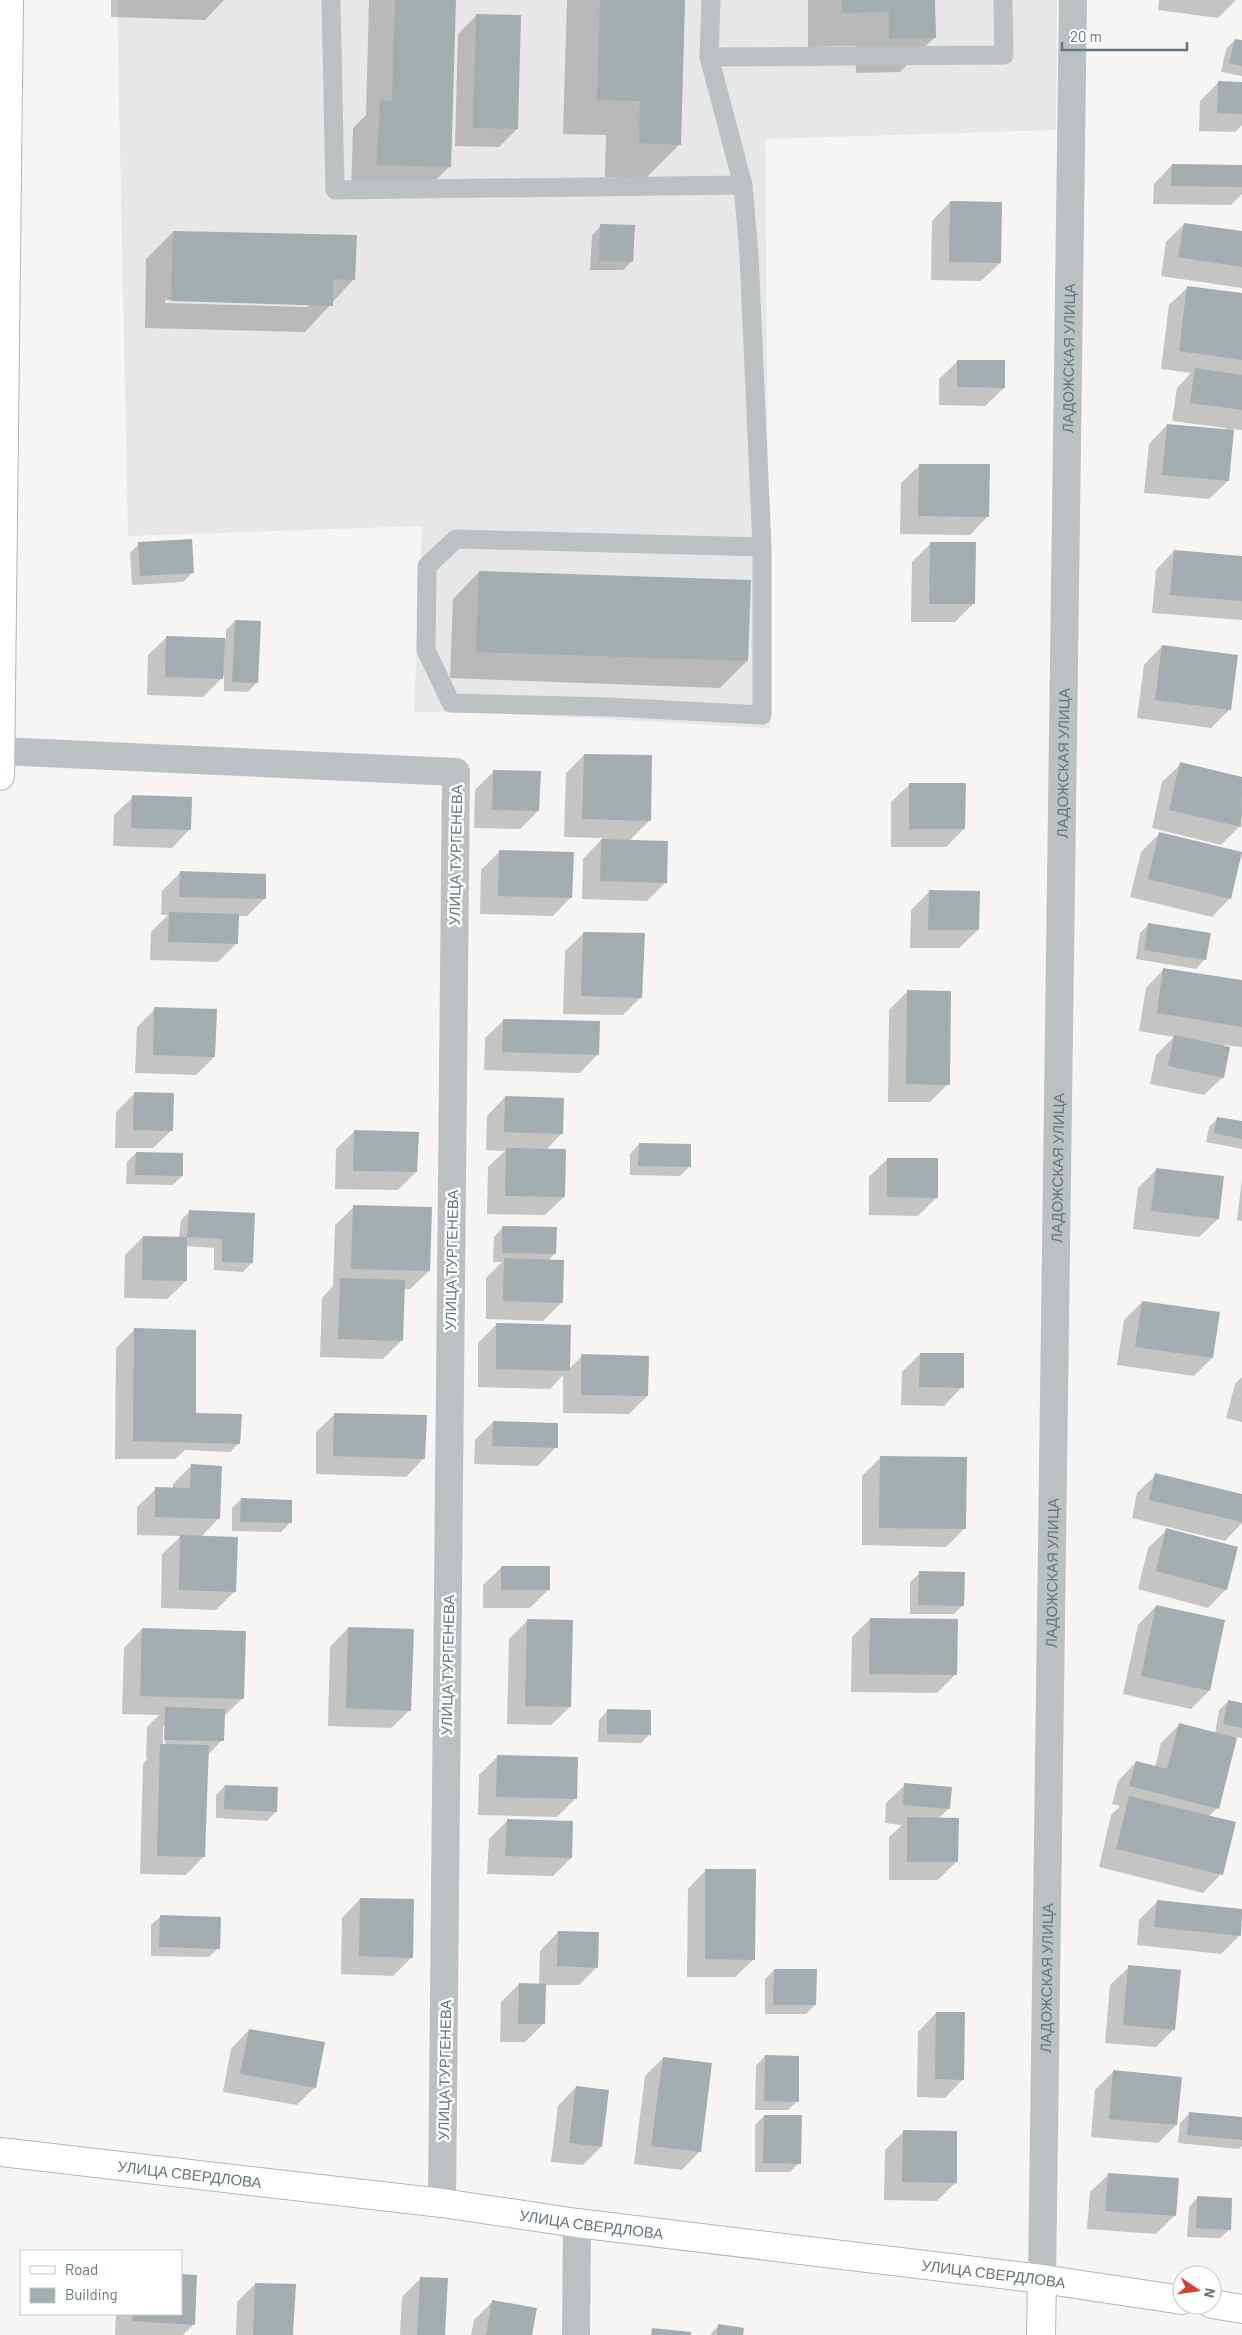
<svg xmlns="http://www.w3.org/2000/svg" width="1242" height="2335" font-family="Barlow,sans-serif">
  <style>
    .built { fill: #e6e7e6 }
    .shadow { fill: #0003; fill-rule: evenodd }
    .building { fill: #a3acaf }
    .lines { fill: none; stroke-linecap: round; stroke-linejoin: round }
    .secondary-casing { stroke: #b0b6b9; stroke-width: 30 }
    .lane { stroke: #bbc0c2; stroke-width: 19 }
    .street { stroke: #bbc0c2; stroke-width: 28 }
    .secondary { stroke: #fff; stroke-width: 28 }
    .labels { text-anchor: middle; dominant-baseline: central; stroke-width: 5; stroke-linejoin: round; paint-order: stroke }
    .street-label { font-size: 15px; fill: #64757b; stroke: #fff }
  </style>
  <rect width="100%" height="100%" fill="#f6f5f3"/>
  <!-- built -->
  <polygon class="built" points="117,0 1057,0 1056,130 765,139 770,728 474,712 414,712 422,526 128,536"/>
  <!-- shadow -->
  <g class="shadow">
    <polygon points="111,0 224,0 205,20 111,17"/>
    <polygon points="369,0 454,0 450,166 423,193 351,192 353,128 366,115"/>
    <polygon points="567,0 684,0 680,144 646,178 605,177 606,135 563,134"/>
    <polygon points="808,0 934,0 934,38 900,72 856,73 855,46 808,47"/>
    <polygon points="1159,0 1236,0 1218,18 1158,10"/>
    <polygon points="476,16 517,129 499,147 455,146 458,34"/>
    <polygon points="1235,40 1242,41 1242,76 1221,72 1226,49"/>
    <polygon points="1218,83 1242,83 1242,125 1235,132 1199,131 1200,101"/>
    <polygon points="1172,165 1242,166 1242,194 1231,205 1153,204 1154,184"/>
    <polygon points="950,202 1000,263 981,281 931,280 932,221"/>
    <polygon points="1184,224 1242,233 1242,288 1161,276 1166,242"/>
    <polygon points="601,226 632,261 623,270 590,270 592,235"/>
    <path d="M173 232 354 279 305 332 145 328 146 259ZM165 300 310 304 307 307 165 303Z"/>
    <polygon points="1188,287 1242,294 1242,430 1233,429 1228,481 1209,499 1144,493 1149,444 1167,425 1226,430 1226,428 1172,421 1177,388 1191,373 1161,369 1169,305"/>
    <polygon points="958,361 1004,388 985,406 939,405 939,379"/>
    <polygon points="920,465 988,516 970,535 900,534 901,483"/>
    <polygon points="931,543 973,604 955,622 911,622 912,562"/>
    <polygon points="139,544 192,573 183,582 132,585 130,553"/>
    <polygon points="1174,551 1242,557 1242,620 1152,613 1156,570"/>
    <polygon points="479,572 747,661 720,688 450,678 453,599"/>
    <polygon points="235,621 257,682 248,692 224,691 224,676 203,697 147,695 148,655 167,637 226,639 226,630"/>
    <polygon points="1162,646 1230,709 1211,728 1137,718 1144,665"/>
    <polygon points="584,755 649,821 629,841 666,882 647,901 582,899 583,859 603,838 564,837 566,773"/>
    <polygon points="1181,764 1242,779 1242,817 1240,826 1221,845 1152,828 1162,782"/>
    <polygon points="494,771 538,811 520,829 474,828 475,790"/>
    <polygon points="910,784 964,829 946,847 891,847 891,802"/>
    <polygon points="133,797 190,829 172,848 113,846 114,815"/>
    <polygon points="1160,833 1230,898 1212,917 1130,897 1141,852"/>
    <polygon points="499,852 571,897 553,916 480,914 481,870"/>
    <polygon points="181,872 265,898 247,916 238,916 237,943 218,962 150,960 151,932 168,915 161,915 162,891"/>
    <polygon points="929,892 978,930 959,948 910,948 911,910"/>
    <polygon points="1149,924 1205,959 1196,969 1136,959 1140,933"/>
    <polygon points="584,933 641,997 623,1015 563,1014 565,951"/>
    <polygon points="1164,969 1242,981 1242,1047 1224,1045 1223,1077 1204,1095 1150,1084 1156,1055 1174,1037 1139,1031 1146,988"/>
    <polygon points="907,992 948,1084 930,1102 888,1102 889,1010"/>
    <polygon points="155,1009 214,1057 196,1075 135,1073 137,1027"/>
    <polygon points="504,1020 598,1054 580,1073 484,1070 485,1038"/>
    <polygon points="135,1093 172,1130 153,1148 115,1148 116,1112"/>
    <polygon points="505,1097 562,1133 546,1150 564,1197 545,1215 487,1214 488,1167 505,1151 486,1150 487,1116"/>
    <polygon points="1218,1118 1242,1123 1242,1149 1206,1142 1209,1127"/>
    <polygon points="355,1131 416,1172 398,1190 335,1189 336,1149"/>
    <polygon points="639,1144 689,1167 680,1176 630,1175 630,1154"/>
    <polygon points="136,1153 182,1155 182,1176 173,1185 126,1184 127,1162"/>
    <polygon points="887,1159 937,1197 918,1216 869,1215 869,1177"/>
    <polygon points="1157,1169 1223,1178 1218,1219 1199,1237 1133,1229 1138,1188"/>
    <polygon points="1242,1179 1242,1221 1237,1220"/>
    <polygon points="354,1207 429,1271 410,1289 403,1289 402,1340 383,1359 320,1357 322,1298 333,1286 335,1225"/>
    <polygon points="190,1211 252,1262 243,1272 214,1270 214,1248 186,1246 186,1281 167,1299 124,1298 125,1255 143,1237 179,1238 181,1220"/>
    <polygon points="503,1227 555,1253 548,1261 562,1302 543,1321 486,1319 486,1278 502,1262 493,1262 494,1237"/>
    <polygon points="1142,1302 1212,1358 1194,1376 1117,1365 1124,1320"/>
    <polygon points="497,1324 569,1369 582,1356 647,1396 629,1414 563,1413 563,1375 550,1389 478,1387 478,1343"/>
    <polygon points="134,1330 194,1416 239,1443 230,1452 185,1450 175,1459 115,1459 116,1348"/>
    <polygon points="920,1354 962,1387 944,1406 901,1405 902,1372"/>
    <polygon points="1242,1377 1242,1422 1226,1418 1235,1384"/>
    <polygon points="335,1414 424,1458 406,1477 316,1474 316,1432"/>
    <polygon points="493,1422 556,1447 538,1466 474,1464 475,1440"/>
    <polygon points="881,1457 965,1528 946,1547 862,1545 862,1476"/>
    <polygon points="191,1466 219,1518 201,1537 235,1591 216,1610 161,1608 162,1554 181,1536 137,1535 137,1507 156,1489 173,1489 173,1484"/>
    <polygon points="1156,1475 1242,1495 1242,1523 1225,1541 1132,1518 1137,1493"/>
    <polygon points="241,1499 290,1523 281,1532 232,1531 232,1508"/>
    <polygon points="1167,1530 1226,1589 1208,1608 1138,1589 1148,1548"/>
    <polygon points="502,1567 548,1590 530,1608 483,1608 483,1585"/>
    <polygon points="920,1573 963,1605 954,1614 910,1614 910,1582"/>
    <polygon points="1156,1606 1209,1691 1191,1709 1123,1694 1138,1625"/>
    <polygon points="870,1619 956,1674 937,1693 851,1692 852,1637"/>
    <polygon points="528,1620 570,1707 551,1725 507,1724 509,1639"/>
    <polygon points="348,1628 410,1710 391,1728 328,1726 330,1647"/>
    <path d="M142 1629 243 1698 224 1716 222 1740 207 1756 204 1856 186 1875 140 1874 143 1764 148 1758H146L147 1727 159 1715 122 1714 124 1648ZM163 1726H166L165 1746H163Z"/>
    <polygon points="1229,1701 1242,1704 1242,1738 1236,1737 1217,1808 1209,1816 1221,1874 1203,1893 1099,1867 1111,1815 1120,1806 1112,1804 1118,1781 1136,1762 1155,1767 1161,1743 1179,1725 1215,1734 1219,1710"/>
    <polygon points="608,1710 650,1734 641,1743 598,1742 599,1720"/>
    <polygon points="498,1756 576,1798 557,1817 478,1815 479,1775"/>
    <polygon points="905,1785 949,1808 938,1819 956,1862 938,1880 889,1880 889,1837 902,1825 885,1823 886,1803"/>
    <polygon points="225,1786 276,1812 267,1821 216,1818 216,1795"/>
    <polygon points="507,1821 571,1858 553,1876 487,1874 489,1839"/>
    <polygon points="706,1870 754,1959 735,1977 687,1977 688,1889"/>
    <polygon points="360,1899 412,1957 393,1976 341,1974 342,1918"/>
    <polygon points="1157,1902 1242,1910 1240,1935 1221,1954 1137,1945 1139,1920"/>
    <polygon points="161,1916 218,1948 209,1957 151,1956 151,1925"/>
    <polygon points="558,1932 597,1967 579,1985 545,1985 543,2024 525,2042 500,2042 501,2002 519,1984 539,1985 540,1951"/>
    <polygon points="1129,1967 1174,2029 1156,2047 1105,2043 1110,1985"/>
    <polygon points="774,1970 815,2005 806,2014 765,2014 765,1979"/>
    <polygon points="936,2013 963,2079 945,2098 917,2097 918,2032"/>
    <polygon points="249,2030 315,2087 297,2105 223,2092 231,2049"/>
    <polygon points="765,2056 797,2101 788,2110 755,2110 756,2066"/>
    <polygon points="663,2058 700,2151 682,2170 634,2164 645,2076"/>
    <polygon points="1113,2072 1176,2125 1158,2143 1091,2137 1095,2090"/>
    <polygon points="576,2087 601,2147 583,2165 551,2162 558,2106"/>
    <polygon points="1189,2114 1242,2118 1242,2146 1239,2149 1178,2143 1180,2123"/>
    <polygon points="764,2116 799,2163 790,2172 755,2172 755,2125"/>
    <polygon points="903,2132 955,2183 937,2201 884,2200 885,2150"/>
    <polygon points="1109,2174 1174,2216 1156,2234 1087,2229 1090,2192"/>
    <polygon points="1198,2197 1230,2229 1220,2238 1187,2237 1189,2207"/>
    <polygon points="421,2278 444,2335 400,2335 402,2297"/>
    <polygon points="255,2284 292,2335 236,2335 237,2302"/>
    <polygon points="492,2302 531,2335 471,2335 474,2320"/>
    <polygon points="116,2314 181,2314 194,2324 183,2335 115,2335"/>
    <polygon points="719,2325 742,2335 710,2335"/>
  </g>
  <!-- building -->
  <g class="building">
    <polygon points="395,0 456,0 451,167 377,165 380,100 392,101"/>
    <polygon points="600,0 685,0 681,145 639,143 640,101 597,100"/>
    <polygon points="842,0 935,0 936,38 889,39 889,12 842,13"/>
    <polygon points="476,14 521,15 518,129 473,128"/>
    <polygon points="1235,39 1242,40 1242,66 1229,63"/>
    <polygon points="1218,81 1242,82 1242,114 1217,113"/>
    <polygon points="1172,164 1242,165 1242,187 1171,186"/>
    <polygon points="950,201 1002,202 1001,263 949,262"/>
    <polygon points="1184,223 1242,231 1242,267 1178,257"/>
    <polygon points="600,224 635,225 633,262 599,261"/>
    <polygon points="173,231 357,235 355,280 333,279 333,306 171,301"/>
    <polygon points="1187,286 1242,293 1242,360 1179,351"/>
    <polygon points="957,360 1005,360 1005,388 957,387"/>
    <polygon points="1195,368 1242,375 1242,410 1190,403"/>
    <polygon points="1167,424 1234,430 1229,481 1162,475"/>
    <polygon points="919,464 990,464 989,517 918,516"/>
    <polygon points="192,539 194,573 140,576 138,542"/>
    <polygon points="930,542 976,542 975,604 929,604"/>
    <polygon points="1174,550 1242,556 1242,601 1170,595"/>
    <polygon points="479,571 751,580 748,661 476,652"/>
    <polygon points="235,620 261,621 258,683 232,682"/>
    <polygon points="166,636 225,638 223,679 165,677"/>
    <polygon points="1162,645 1238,655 1231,710 1155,700"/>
    <polygon points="584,754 652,755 651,821 582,819"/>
    <polygon points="1180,762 1242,777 1241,827 1169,810"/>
    <polygon points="493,770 541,771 539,811 492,810"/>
    <polygon points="909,783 966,783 965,829 909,829"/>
    <polygon points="132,795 192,797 191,830 131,828"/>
    <polygon points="1159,832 1242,852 1231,899 1148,879"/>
    <polygon points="601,839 668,841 667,883 600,881"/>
    <polygon points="499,850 574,852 572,898 498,896"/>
    <polygon points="180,871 266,874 266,899 179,897"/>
    <polygon points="929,890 980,891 979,930 928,930"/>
    <polygon points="169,912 239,914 238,944 168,942"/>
    <polygon points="1148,923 1211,933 1206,960 1144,950"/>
    <polygon points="583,932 645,933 642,998 581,996"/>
    <polygon points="1163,968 1242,980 1242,1027 1157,1013"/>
    <polygon points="907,990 951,991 950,1085 906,1084"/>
    <polygon points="154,1007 217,1009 215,1057 153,1055"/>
    <polygon points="503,1019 600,1021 599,1055 502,1052"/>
    <polygon points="1174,1035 1230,1047 1224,1078 1168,1066"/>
    <polygon points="134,1092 174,1093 173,1131 133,1130"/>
    <polygon points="505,1096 564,1098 563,1134 504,1132"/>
    <polygon points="1217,1117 1242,1121 1242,1139 1214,1133"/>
    <polygon points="354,1130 419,1132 417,1172 353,1171"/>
    <polygon points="639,1143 691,1144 691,1167 638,1166"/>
    <polygon points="506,1148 566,1149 565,1197 505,1196"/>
    <polygon points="136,1152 183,1153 183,1176 135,1175"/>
    <polygon points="887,1158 938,1158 938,1198 887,1197"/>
    <polygon points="1156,1168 1224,1176 1219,1219 1151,1211"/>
    <polygon points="353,1205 432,1207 430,1271 351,1269"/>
    <polygon points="189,1210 255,1213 253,1263 222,1262 222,1239 187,1237 187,1281 142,1280 143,1236 187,1237"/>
    <polygon points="502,1226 557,1227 556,1254 502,1253"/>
    <polygon points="504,1258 564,1260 563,1303 503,1301"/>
    <polygon points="340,1278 405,1280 403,1341 338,1339"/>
    <polygon points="1142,1301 1220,1312 1213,1358 1135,1347"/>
    <polygon points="496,1323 571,1325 570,1371 496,1369"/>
    <polygon points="134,1328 196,1330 196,1413 242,1414 240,1444 133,1441"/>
    <polygon points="920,1353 964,1353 964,1388 919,1387"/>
    <polygon points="581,1354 649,1356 648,1396 581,1395"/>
    <polygon points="334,1413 427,1415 425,1459 333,1456"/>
    <polygon points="493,1421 558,1423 558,1448 492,1446"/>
    <polygon points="880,1456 967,1457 966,1529 879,1528"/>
    <polygon points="191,1464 222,1466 220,1519 155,1517 155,1487 190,1488"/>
    <polygon points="1155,1473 1242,1494 1242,1522 1149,1500"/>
    <polygon points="241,1498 292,1500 292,1523 240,1522"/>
    <polygon points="1166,1528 1238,1547 1227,1590 1156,1571"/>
    <polygon points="180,1535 238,1537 236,1592 179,1590"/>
    <rect x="501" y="1566" width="49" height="24"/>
    <polygon points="919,1571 965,1572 964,1606 918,1605"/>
    <polygon points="1156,1605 1225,1620 1210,1691 1141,1676"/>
    <polygon points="870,1618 958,1619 957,1675 869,1674"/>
    <polygon points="527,1619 573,1620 571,1707 525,1706"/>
    <polygon points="348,1627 414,1629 411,1711 346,1708"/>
    <polygon points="142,1628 246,1631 244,1699 140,1696"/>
    <polygon points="1228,1700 1242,1703 1242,1728 1223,1724"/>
    <polygon points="165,1707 225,1709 224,1741 164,1740"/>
    <polygon points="607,1709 651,1710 651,1735 607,1734"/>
    <polygon points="1179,1723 1237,1738 1219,1809 1129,1786 1136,1761 1167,1769"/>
    <polygon points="160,1744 209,1745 205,1857 157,1856"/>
    <polygon points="497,1755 578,1757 577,1799 496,1797"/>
    <polygon points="904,1783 952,1787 950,1809 903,1805"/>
    <polygon points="225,1785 278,1787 277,1812 224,1809"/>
    <polygon points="1129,1796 1236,1822 1223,1875 1116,1849"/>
    <polygon points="907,1817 959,1818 958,1862 907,1862"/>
    <polygon points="507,1819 573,1821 572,1858 505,1856"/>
    <polygon points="705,1869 756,1869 755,1960 705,1959"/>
    <polygon points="360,1898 414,1899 413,1958 359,1956"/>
    <polygon points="1157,1900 1242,1909 1241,1936 1154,1927"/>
    <polygon points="160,1915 221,1917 220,1949 159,1947"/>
    <polygon points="558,1931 599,1932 598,1968 557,1966"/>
    <polygon points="1128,1965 1181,1970 1175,2030 1123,2025"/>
    <polygon points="774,1969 817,1969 816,2005 773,2005"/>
    <polygon points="519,1983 546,1984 545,2024 518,2024"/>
    <polygon points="936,2012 965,2012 964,2080 935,2079"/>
    <polygon points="249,2029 325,2042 316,2088 240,2074"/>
    <polygon points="765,2055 799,2056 799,2102 764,2101"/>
    <polygon points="663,2057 712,2063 701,2152 651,2146"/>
    <polygon points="1113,2070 1182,2077 1177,2125 1109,2119"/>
    <polygon points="576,2086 609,2090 602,2147 569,2143"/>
    <polygon points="1189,2112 1242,2117 1242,2140 1187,2135"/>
    <polygon points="764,2115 802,2115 801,2164 763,2163"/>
    <polygon points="903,2130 957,2131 957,2183 902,2182"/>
    <polygon points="1108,2173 1179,2178 1176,2216 1105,2211"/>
    <polygon points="1197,2196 1232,2198 1231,2230 1196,2228"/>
    <polygon points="181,2274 197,2275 195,2325 132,2321 133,2314 181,2314"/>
    <polygon points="420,2277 448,2278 445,2335 417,2335"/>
    <polygon points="255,2283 296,2284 293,2335 253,2335"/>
    <polygon points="492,2300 537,2308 532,2335 486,2335"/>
    <polygon points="718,2324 744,2328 743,2335 717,2335"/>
    <polygon points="652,2328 691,2332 691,2335 651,2335"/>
  </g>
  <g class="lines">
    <defs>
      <g id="secondary">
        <polyline points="0,776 9,0"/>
        <path id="s2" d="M0 2152 442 2203 577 2223 1042 2279 1182 2300"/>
        <polyline points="1212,2304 1242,2309"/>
        <polyline points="1041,2335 1042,2279"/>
      </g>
    </defs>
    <!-- secondary casing -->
    <use href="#secondary" class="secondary-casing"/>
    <!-- lane -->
    <g class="lane">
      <polyline points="331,0 335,190 743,185"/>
      <polyline points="711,0 709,57 1004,55 1003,0"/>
      <polyline points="709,57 743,185 749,255 762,547 762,715 611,707 451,703 426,650 427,566 456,539 762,547"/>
    </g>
    <!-- street -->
    <g class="street">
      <polyline points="0,751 456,772 442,2203"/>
      <path id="s1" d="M1042 2279 1073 0"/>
      <polyline points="576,2335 577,2223"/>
    </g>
    <!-- secondary -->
    <use href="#secondary" class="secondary"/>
  </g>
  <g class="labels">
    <!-- street labels -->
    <g class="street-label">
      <text stroke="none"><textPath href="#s1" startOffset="1921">ЛАДОЖСКАЯ УЛИЦА</textPath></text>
      <text stroke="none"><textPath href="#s1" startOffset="1516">ЛАДОЖСКАЯ УЛИЦА</textPath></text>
      <text transform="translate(455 855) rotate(-89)">УЛИЦА ТУРГЕНЕВА</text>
      <text stroke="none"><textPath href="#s1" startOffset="1111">ЛАДОЖСКАЯ УЛИЦА</textPath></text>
      <text transform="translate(451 1260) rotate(-89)">УЛИЦА ТУРГЕНЕВА</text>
      <text stroke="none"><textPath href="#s1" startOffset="706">ЛАДОЖСКАЯ УЛИЦА</textPath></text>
      <text transform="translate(447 1665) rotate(-89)">УЛИЦА ТУРГЕНЕВА</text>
      <text stroke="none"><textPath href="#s1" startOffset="301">ЛАДОЖСКАЯ УЛИЦА</textPath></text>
      <text transform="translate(444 2070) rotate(-89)">УЛИЦА ТУРГЕНЕВА</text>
      <text stroke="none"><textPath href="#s2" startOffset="191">УЛИЦА СВЕРДЛОВА</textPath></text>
      <text stroke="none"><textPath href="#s2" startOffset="596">УЛИЦА СВЕРДЛОВА</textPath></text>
      <text stroke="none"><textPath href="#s2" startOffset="1001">УЛИЦА СВЕРДЛОВА</textPath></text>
    </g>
  </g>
  <!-- legend -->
  <rect x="20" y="2250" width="162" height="65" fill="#ffffff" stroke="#c1c8ca"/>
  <rect x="30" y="2266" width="25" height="8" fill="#ffffff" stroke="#c1c8ca"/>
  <text x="65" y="2275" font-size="15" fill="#64757b">Road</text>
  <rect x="30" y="2288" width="25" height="15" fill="#a3acaf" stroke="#c1c8ca"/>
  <text x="65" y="2300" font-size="15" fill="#64757b">Building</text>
  <!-- north arrow -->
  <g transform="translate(1197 2290) rotate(103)"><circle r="24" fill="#ffffff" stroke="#c1c8ca"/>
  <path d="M0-4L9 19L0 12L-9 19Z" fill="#d24237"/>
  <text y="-8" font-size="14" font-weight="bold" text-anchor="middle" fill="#64757b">N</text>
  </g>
  <!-- scale -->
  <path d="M1062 42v8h125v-8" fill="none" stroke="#64757b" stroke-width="2.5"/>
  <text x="1070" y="42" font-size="15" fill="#64757b" stroke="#ffffff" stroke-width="4" paint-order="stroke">20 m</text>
</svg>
